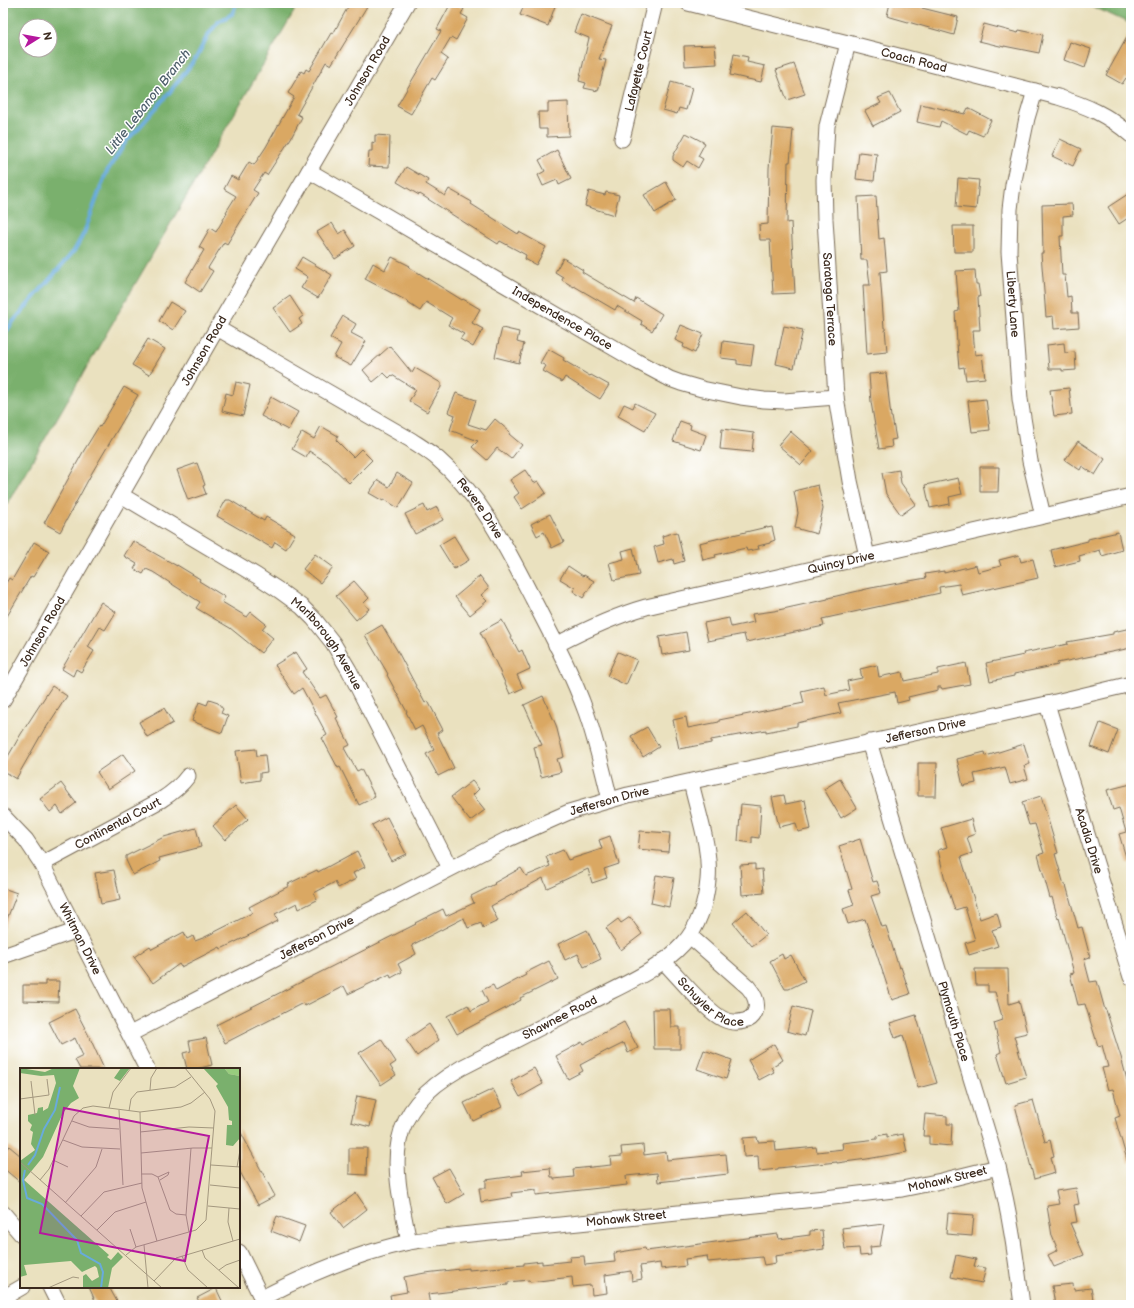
<svg xmlns="http://www.w3.org/2000/svg" width="1134" height="1308" font-family="'Balsamiq Sans',sans-serif">
  <style>
    .forest { fill: #7ab06d; stroke: #5a6d46; fill-rule: evenodd }
    .lines { fill: none; stroke-linecap: round; stroke-linejoin: round }
    .stream { stroke: #68abdc; stroke-width: 4 }
    .building { fill: #daa864 }
    .minor-casing { stroke: #786a56; stroke-width: 17 }
    .minor { stroke: #fff; stroke-width: 15 }
    .labels { text-anchor: middle; dominant-baseline: central; stroke-width: 3; stroke-linejoin: round; paint-order: stroke }
    .street-label { font-size: 12px; fill: #3b2a1e; stroke: #fff }
    .water-label { font-size: 13px; font-style: italic; fill: #4d5e6a; stroke: #fff }
    .inset-river { fill: none; stroke: #68abdc; stroke-width: 2 }
    .inset-road { fill: none; stroke: #a4987f; stroke-width: 1 }
    .view { fill: #b5179e; fill-opacity: 0.15; stroke: #b5179e; stroke-width: 2 }
    .inset-edge { fill: none; stroke: #3b2a1e; stroke-width: 2 }
  </style>
  <rect width="100%" height="100%" fill="#fff"/>
  <filter id="ink" filterUnits="userSpaceOnUse"><feTurbulence type="fractalNoise" baseFrequency=".025" numOctaves="2"/><feDisplacementMap in="SourceGraphic" scale="8" xChannelSelector="R" yChannelSelector="G"/><feConvolveMatrix kernelMatrix="1 2 1 2 8 2 1 2 1" color-interpolation-filters="sRGB"/></filter>
  <filter id="wash" filterUnits="userSpaceOnUse"><feTurbulence type="fractalNoise" baseFrequency=".012" numOctaves="4" result="noise"/><feDisplacementMap in="SourceGraphic" scale="16" xChannelSelector="R" yChannelSelector="G"/><feGaussianBlur stdDeviation="0.9" result="paint"/><feColorMatrix in="noise" values="0 0 0 0 0 0 0 0 0 0 0 0 0 0 0 0 0 1.4 0 .05"/><feComposite in="paint" operator="in"/></filter>
  <g filter="url(#wash)">
    <rect width="100%" height="100%" fill="#eae1bf"/>
    <!-- forest -->
    <g class="forest">
      <path d="M3 3H299L3 511ZM26 26H50V50H26Z"/>
      <polygon points="1084,3 1131,3 1131,24 1085,3"/>
    </g>
    <g class="lines">
      <!-- stream -->
      <polyline class="stream" points="3,336 12,323 74,251 84,233 106,173 127,140 137,130 169,93 196,58 208,35 218,22 232,14 234,10 236,3"/>
    </g>
    <g id="blocks">
      <!-- building -->
      <g class="building">
        <polygon points="350,3 369,3 331,65 326,62 297,114 302,117 291,138 267,175 264,173 253,190 258,193 227,244 224,242 208,268 213,271 200,292 185,282 204,250 199,247 210,228 216,232 227,213 226,212 236,196 224,189 231,176 238,180 249,162 254,165 266,147 294,97 288,93 301,71 304,73 306,69 309,71 331,33 333,34"/>
        <polygon points="451,3 454,3 464,9 461,14 468,18 456,40 451,37 441,54 448,59 435,80 432,78 411,114 397,106 441,31 437,29"/>
        <polygon points="525,3 547,3 555,6 548,26 520,15"/>
        <polygon points="890,3 910,3 922,6 922,8 958,17 954,35 887,16"/>
        <polygon points="581,14 612,26 599,59 606,60 598,91 584,88 586,83 579,81 589,38 574,32"/>
        <polygon points="984,24 1018,33 1019,30 1043,35 1039,53 1004,46 1004,47 979,41"/>
        <polygon points="1131,30 1131,81 1126,78 1122,84 1106,75"/>
        <polygon points="1070,42 1091,49 1085,68 1064,60"/>
        <polygon points="715,45 717,64 685,66 684,46"/>
        <polygon points="734,54 748,57 747,62 765,66 761,82 730,75"/>
        <polygon points="794,64 805,94 787,100 776,70"/>
        <polygon points="671,82 692,88 686,110 679,108 677,114 663,110"/>
        <polygon points="890,93 900,112 873,126 865,111 881,103 878,98"/>
        <polygon points="568,102 569,136 547,137 547,129 539,129 538,112 548,112 548,103"/>
        <polygon points="921,104 965,114 968,108 991,120 983,136 969,130 967,134 941,121 939,127 917,122"/>
        <polygon points="773,128 793,130 790,162 788,162 787,223 791,222 795,293 773,294 770,240 760,240 759,225 768,224 769,168"/>
        <polygon points="686,133 705,143 698,156 703,159 698,168 687,161 683,167 673,160 673,156"/>
        <polygon points="375,135 390,136 389,167 368,166 369,151 372,151 372,142 375,143"/>
        <polygon points="1060,139 1081,149 1073,166 1052,156"/>
        <polygon points="557,150 571,179 559,185 557,180 543,186 538,175 545,171 539,160"/>
        <polygon points="859,152 877,154 874,181 856,179"/>
        <polygon points="406,167 428,180 426,184 445,196 449,189 472,202 471,204 518,234 519,232 546,247 536,265 525,259 526,255 500,241 498,244 420,194 419,195 397,182"/>
        <polygon points="958,178 979,180 976,209 956,207"/>
        <polygon points="666,182 676,200 655,213 644,195"/>
        <polygon points="589,191 605,195 606,192 619,195 614,215 585,206"/>
        <polygon points="1131,192 1131,216 1119,224 1108,207"/>
        <polygon points="876,196 879,239 884,238 887,271 880,272 884,328 885,328 887,352 867,354 863,285 870,285 867,260 861,260 858,197"/>
        <polygon points="1072,204 1073,215 1063,216 1063,236 1060,236 1062,275 1065,275 1067,297 1071,296 1072,313 1078,313 1079,327 1054,329 1053,316 1046,317 1041,253 1043,253 1042,205"/>
        <polygon points="332,223 339,234 345,230 355,246 335,259 317,232"/>
        <polygon points="953,226 973,226 973,252 954,252"/>
        <polygon points="302,257 332,275 318,298 301,288 308,277 295,269"/>
        <polygon points="392,257 410,266 409,267 462,300 463,299 480,309 472,323 483,329 473,347 460,339 464,334 448,325 452,318 426,302 420,311 408,303 409,302 365,279 373,263 385,270"/>
        <polygon points="563,258 583,270 582,272 634,303 636,298 662,314 652,331 641,324 642,321 617,306 615,310 574,286 574,287 562,280 563,277 555,272"/>
        <polygon points="975,270 976,284 978,284 980,297 978,297 980,330 973,330 975,355 982,354 985,378 966,380 964,367 959,368 958,357 955,312 959,311 956,271"/>
        <polygon points="290,296 303,316 299,319 302,324 290,332 273,308"/>
        <polygon points="170,302 185,311 173,330 159,321"/>
        <polygon points="343,316 356,324 351,333 366,341 351,366 334,357 341,344 330,338"/>
        <polygon points="681,325 703,334 695,353 683,347 684,344 675,340"/>
        <polygon points="784,326 803,330 794,368 776,364"/>
        <polygon points="502,328 519,332 517,342 524,344 519,363 495,357"/>
        <polygon points="148,339 165,349 149,375 132,365"/>
        <polygon points="723,341 754,345 751,366 737,364 737,360 721,358"/>
        <polygon points="1064,343 1065,353 1075,352 1076,370 1062,371 1062,369 1049,369 1047,345"/>
        <polygon points="390,346 412,373 415,368 441,383 441,387 427,412 409,401 416,390 392,375 389,378 384,373 373,382 363,370"/>
        <polygon points="548,349 564,358 563,360 590,376 591,375 609,385 600,399 565,377 562,382 543,371 546,366 540,363"/>
        <polygon points="886,373 891,417 892,417 896,439 891,440 892,447 879,449 871,402 869,374"/>
        <polygon points="236,382 250,385 243,416 222,411 226,393 233,395"/>
        <polygon points="124,387 138,395 93,471 60,532 44,523 83,452 99,426 100,427"/>
        <polygon points="1069,388 1072,414 1054,416 1050,390"/>
        <polygon points="456,393 476,400 468,424 486,430 495,419 510,432 509,434 522,445 511,459 497,448 487,460 472,447 478,441 450,430 455,415 448,412"/>
        <polygon points="271,397 298,412 288,430 261,416"/>
        <polygon points="986,399 990,430 972,432 968,401"/>
        <polygon points="635,403 655,413 645,431 618,416 624,404 633,408"/>
        <polygon points="680,421 691,425 690,429 706,435 701,450 673,441"/>
        <polygon points="321,426 338,436 336,440 353,457 361,449 372,460 349,483 328,463 309,451 306,457 292,449 302,432 314,439"/>
        <polygon points="722,429 754,433 752,452 720,449"/>
        <polygon points="790,431 813,451 801,465 778,445"/>
        <polygon points="1078,441 1105,459 1095,475 1082,466 1080,470 1065,460"/>
        <polygon points="197,463 205,485 203,486 206,494 188,500 177,470"/>
        <polygon points="980,467 999,467 998,492 980,492"/>
        <polygon points="525,470 534,483 538,481 546,493 522,509 514,497 519,493 510,480"/>
        <polygon points="899,470 901,483 916,504 901,515 886,494 882,473"/>
        <polygon points="397,473 413,483 398,508 384,499 383,501 369,493 378,480 389,487"/>
        <polygon points="958,478 962,494 949,497 950,504 930,508 925,485"/>
        <polygon points="818,485 823,509 817,534 795,528 798,513 794,491"/>
        <polygon points="226,500 230,500 264,521 266,517 295,534 286,549 275,542 272,548 217,516"/>
        <polygon points="424,505 427,512 437,507 443,520 415,534 405,514"/>
        <polygon points="550,514 564,542 552,548 544,532 537,536 531,524"/>
        <polygon points="767,527 767,528 772,527 775,540 770,542 770,543 758,546 759,549 747,551 746,548 715,555 716,557 703,560 699,543"/>
        <polygon points="677,532 684,561 674,564 673,559 658,563 654,547 664,544 662,536"/>
        <polygon points="1118,532 1122,550 1102,556 1100,550 1079,556 1080,561 1055,567 1051,550 1088,541 1088,539"/>
        <polygon points="454,536 469,560 454,569 439,545"/>
        <polygon points="133,541 177,566 177,565 200,579 199,581 225,597 222,602 247,617 251,612 266,624 262,629 273,638 261,653 230,628 196,608 200,602 153,572 146,569 143,574 134,569 137,564 124,556"/>
        <polygon points="34,542 49,551 33,577 31,576 3,623 3,588 9,578 12,580"/>
        <polygon points="633,548 639,575 614,580 609,563 624,559 622,551"/>
        <polygon points="315,554 333,567 320,583 303,569"/>
        <polygon points="1019,555 1021,562 1033,559 1038,578 962,595 959,584 939,587 940,593 822,619 824,626 746,642 744,634 708,641 704,623 729,618 731,627 754,622 752,614 774,611 828,599 828,598 871,588 926,578 925,574 944,571 944,573 976,565 978,572 1001,566 999,560"/>
        <polygon points="568,566 583,576 584,575 594,581 583,598 573,591 575,588 560,579"/>
        <polygon points="480,576 489,588 481,595 487,601 470,615 455,597"/>
        <polygon points="354,581 369,598 364,603 369,609 356,620 336,596"/>
        <polygon points="101,602 116,612 105,630 100,627 88,647 94,651 81,672 76,669 73,676 62,669"/>
        <polygon points="502,620 519,652 522,650 530,669 517,675 523,688 510,694 496,663 480,632"/>
        <polygon points="382,625 398,652 425,703 428,701 443,730 437,733 454,768 438,776 426,754 434,750 422,726 415,730 406,712 407,712 387,675 388,674 365,635"/>
        <polygon points="1131,628 1131,648 1057,663 1058,665 1014,674 1014,676 990,681 986,663 1024,655 1023,653 1068,644 1067,642 1113,634 1113,632"/>
        <polygon points="686,632 689,650 662,655 659,637"/>
        <polygon points="296,652 307,669 302,672 320,698 326,695 338,717 336,718 350,745 344,748 357,771 361,769 375,797 359,805 340,767 338,768 322,738 327,735 302,688 294,694 275,665"/>
        <polygon points="618,652 637,660 626,685 607,676"/>
        <polygon points="966,663 970,684 942,689 941,687 938,687 938,690 908,697 909,700 897,703 895,692 838,703 841,713 797,723 797,726 766,732 766,730 711,740 711,743 679,749 673,720 686,717 688,728 719,722 719,720 804,703 801,691 824,686 826,695 849,690 847,681 862,678 860,669 877,665 879,677 902,672 904,681 938,674 938,669"/>
        <polygon points="52,686 67,696 46,728 45,728 16,779 3,771 3,765 21,734"/>
        <polygon points="543,696 556,725 564,757 557,759 561,772 541,777 534,747 542,745 524,705"/>
        <polygon points="209,700 218,703 223,709 221,713 228,716 222,733 192,721 199,702 207,705"/>
        <polygon points="164,708 173,723 147,737 139,722"/>
        <polygon points="1100,723 1118,730 1109,754 1091,747"/>
        <polygon points="647,727 659,747 643,757 631,736"/>
        <polygon points="1024,744 1030,764 1024,766 1028,779 1010,784 1005,767 974,774 976,783 963,786 957,759 985,752 986,756"/>
        <polygon points="256,749 257,756 265,755 267,772 260,773 260,780 241,783 236,751"/>
        <polygon points="123,754 135,771 108,789 97,772"/>
        <polygon points="918,763 937,763 936,796 918,796"/>
        <polygon points="840,779 857,808 841,818 824,789"/>
        <polygon points="472,781 479,789 473,795 485,810 470,821 451,797"/>
        <polygon points="61,783 76,803 62,814 57,806 50,812 40,799"/>
        <polygon points="1131,784 1131,864 1128,864 1119,834 1126,832 1119,808 1113,810 1107,790"/>
        <polygon points="784,795 786,804 805,800 811,829 798,832 796,823 779,827 772,797"/>
        <polygon points="1041,796 1058,853 1055,854 1064,885 1066,885 1078,928 1082,927 1090,957 1084,959 1090,982 1097,981 1105,1010 1106,1010 1121,1057 1131,1095 1131,1162 1128,1163 1115,1118 1120,1116 1113,1089 1108,1090 1102,1068 1108,1067 1102,1045 1098,1046 1085,1004 1078,1005 1070,974 1074,973 1059,918 1058,919 1052,897 1050,898 1038,855 1044,853 1035,824 1029,825 1022,802"/>
        <polygon points="741,804 761,806 759,838 752,837 752,843 738,841"/>
        <polygon points="236,805 248,819 225,840 213,826"/>
        <polygon points="387,817 406,854 391,861 372,825"/>
        <polygon points="971,819 975,834 967,837 972,853 961,857 980,919 997,913 1001,927 992,930 998,946 969,955 965,943 975,940 965,907 955,910 945,880 938,850 947,847 941,828"/>
        <polygon points="196,828 201,847 159,858 160,861 133,875 126,860 126,856 164,837"/>
        <polygon points="640,831 670,833 668,852 638,849"/>
        <polygon points="610,836 619,864 604,869 607,878 592,883 588,869 547,888 543,878 491,906 498,921 483,928 481,923 468,928 464,918 412,945 416,954 398,964 402,972 391,978 390,974 348,994 344,986 305,1006 303,1003 225,1043 216,1025 416,924 415,923 443,909 446,916 474,903 471,896 495,884 494,883 521,868 526,876 550,866 546,857 563,850 568,860 602,849 599,840"/>
        <polygon points="860,839 873,882 877,881 881,893 871,896 882,927 886,926 899,968 901,967 910,994 892,1000 865,919 848,924 843,909 854,905 849,890 852,889 839,846"/>
        <polygon points="357,851 365,867 353,873 356,879 338,888 335,882 314,893 317,900 299,909 297,903 275,914 278,921 221,949 220,947 181,967 179,964 153,983 134,957 150,946 152,949 184,932 187,939 193,936 195,941 203,938 252,913 249,907 289,886 288,884 317,870 318,872"/>
        <polygon points="755,864 755,870 762,869 764,893 742,895 740,865"/>
        <polygon points="114,870 120,900 101,904 95,873"/>
        <polygon points="656,875 674,878 669,907 651,903"/>
        <polygon points="3,888 17,893 4,927 3,927"/>
        <polygon points="747,911 766,935 752,946 733,923"/>
        <polygon points="630,917 642,934 621,950 606,928 618,919 621,923"/>
        <polygon points="587,930 601,959 584,967 578,954 565,960 558,944"/>
        <polygon points="782,954 784,959 791,955 805,981 789,989 785,989 770,961"/>
        <polygon points="549,961 558,979 520,998 521,1000 457,1034 447,1016 468,1005 471,1011 488,1002 482,990 493,985 496,991 526,975 525,973"/>
        <polygon points="975,969 1008,969 1009,1004 1019,1001 1027,1033 1014,1036 1026,1077 1006,1083 997,1054 1001,1052 994,1023 1003,1020 995,992 988,992 988,985 976,985"/>
        <polygon points="45,981 59,981 58,1002 23,1001 23,985 45,985"/>
        <polygon points="793,1006 811,1011 805,1036 787,1031"/>
        <polygon points="75,1009 90,1038 104,1069 80,1069 75,1060 83,1056 75,1038 61,1045 49,1022"/>
        <polygon points="653,1009 670,1009 671,1027 680,1027 680,1049 654,1049"/>
        <polygon points="916,1015 937,1083 918,1088 903,1035 895,1038 890,1023"/>
        <polygon points="624,1022 638,1048 628,1053 624,1043 608,1051 608,1050 580,1065 583,1071 568,1079 556,1056 582,1042 583,1044"/>
        <polygon points="429,1024 439,1040 417,1056 406,1040"/>
        <polygon points="206,1038 212,1065 196,1069 187,1069 183,1053 191,1051 189,1041"/>
        <polygon points="381,1039 396,1062 390,1066 396,1075 381,1085 359,1053"/>
        <polygon points="774,1044 783,1060 771,1067 774,1072 759,1080 748,1060"/>
        <polygon points="704,1050 732,1060 726,1079 697,1069"/>
        <polygon points="534,1068 543,1084 520,1097 511,1081"/>
        <polygon points="493,1089 502,1107 473,1121 464,1103"/>
        <polygon points="357,1096 376,1100 370,1127 351,1122"/>
        <polygon points="1033,1100 1045,1142 1050,1140 1054,1156 1051,1157 1055,1173 1034,1179 1015,1105"/>
        <polygon points="925,1114 947,1116 947,1124 952,1124 951,1146 929,1144 929,1136 923,1136"/>
        <polygon points="239,1129 275,1196 258,1205 239,1170"/>
        <polygon points="887,1134 887,1137 903,1134 907,1152 867,1159 837,1163 837,1162 778,1168 778,1169 759,1171 758,1156 744,1157 743,1138 757,1137 758,1142 775,1141 776,1151 816,1147 817,1152 843,1149 842,1143 877,1139 877,1136"/>
        <polygon points="643,1145 644,1155 666,1152 667,1160 726,1154 728,1174 658,1182 657,1173 626,1176 627,1185 536,1195 536,1190 511,1193 512,1197 481,1202 479,1188 486,1188 486,1180 523,1175 522,1171 550,1168 551,1177 554,1177 554,1179 574,1177 573,1169 611,1165 610,1157 622,1156 621,1147"/>
        <polygon points="9,1146 21,1156 21,1183 3,1168 3,1153"/>
        <polygon points="349,1148 367,1148 366,1175 349,1174"/>
        <polygon points="449,1168 464,1194 447,1204 432,1177"/>
        <polygon points="1076,1188 1079,1204 1074,1205 1077,1222 1070,1223 1084,1255 1054,1267 1048,1255 1058,1250 1052,1236 1047,1206 1059,1204 1056,1191"/>
        <polygon points="356,1193 367,1209 343,1228 331,1212"/>
        <polygon points="948,1213 974,1215 972,1236 946,1234"/>
        <polygon points="277,1216 305,1226 299,1242 271,1231"/>
        <polygon points="884,1224 880,1246 870,1247 871,1255 860,1256 859,1248 845,1249 842,1228 867,1225 867,1226"/>
        <polygon points="822,1230 824,1249 775,1256 776,1263 764,1265 762,1257 708,1262 707,1256 685,1259 686,1266 661,1269 660,1263 640,1266 642,1279 632,1281 631,1271 605,1275 607,1293 592,1295 591,1285 573,1287 572,1277 530,1282 529,1280 508,1282 508,1285 428,1294 430,1305 392,1305 390,1295 407,1292 404,1277 425,1273 469,1268 469,1270 524,1265 524,1263 542,1261 542,1264 570,1261 569,1257 584,1256 585,1265 615,1262 614,1253 645,1248 646,1251 778,1234 779,1239 810,1235 810,1231"/>
        <polygon points="956,1255 976,1259 974,1266 986,1268 982,1283 951,1277"/>
        <polygon points="1073,1284 1074,1290 1091,1288 1094,1305 1055,1305 1052,1286"/>
        <polygon points="89,1287 109,1287 119,1305 97,1305"/>
        <polygon points="216,1288 224,1305 201,1305 197,1298"/>
      </g>
    </g>
  </g>
  <g filter="url(#ink)">
    <use href="#blocks" fill-opacity="0" stroke="#786a56" stroke-width="1"/>
    <g class="lines">
      <defs>
        <g id="minor">
          <path id="s1" d="M688 3 848 43 1058 97C1087 106 1108 115 1131 135"/>
          <path id="s2" d="M848 43 827 126 824 180 825 219 836 397 850 481 867 556"/>
          <path id="s3" d="M1035 91 1027 118 1013 185 1010 209 1009 252 1020 399 1030 461 1043 516"/>
          <path id="s4" d="M622 139 655 3"/>
          <path id="s5" d="M309 171 638 362 670 379 681 383 702 389 741 397 764 400 784 401 836 397"/>
          <path id="s6" d="M217 328 411 440C420 446 430 452 438 459 482 497 507 549 533 599 552 636 572 673 586 712 596 740 603 771 610 800"/>
          <path id="s7" d="M121 495 257 576 280 591 302 607 314 619 333 643 349 670 450 868"/>
          <path id="s8" d="M556 645C585 630 614 616 646 607L1131 496"/>
          <path id="s9" d="M3 700 217 328 407 3"/>
          <path id="s10" d="M1047 704 1131 977"/>
          <path id="s11" d="M869 742 998 1167C1010 1213 1016 1258 1022 1305"/>
          <path id="s12" d="M3 816 26 840 42 864 147 1069"/>
          <path id="s13" d="M42 864 161 800C172 793 180 787 188 776"/>
          <polyline points="3,956 75,931"/>
          <path id="s14" d="M663 961C678 976 705 1010 723 1019 729 1022 737 1023 744 1021 749 1020 753 1017 755 1012 759 1003 754 994 748 987L690 936"/>
          <path id="s15" d="M130 1034 506 840 569 812 628 795 1047 704 1131 684"/>
          <polyline points="3,1213 21,1234"/>
          <path id="s16" d="M409 1242C393 1163 380 1115 461 1068 504 1046 547 1024 590 1002 622 985 658 971 683 944 698 928 706 903 708 880 711 848 698 814 691 782"/>
          <polyline points="239,1252 265,1305"/>
          <polyline points="50,1287 59,1305"/>
          <polyline points="3,1298 22,1287"/>
          <path id="s17" d="M262 1298C308 1274 358 1253 409 1242 426 1239 444 1237 461 1235L825 1198 902 1189 941 1181 998 1167"/>
        </g>
      </defs>
      <!-- minor casing -->
      <use href="#minor" class="minor-casing"/>
      <!-- minor -->
      <use href="#minor" class="minor"/>
    </g>
  </g>
  <g class="labels">
    <!-- street labels -->
    <g class="street-label">
      <text stroke="none"><textPath href="#s1" startOffset="233">Coach Road</textPath></text>
      <text stroke="none"><textPath href="#s9" startOffset="727">Johnson Road</textPath></text>
      <text stroke="none"><textPath href="#s4" startOffset="70">Lafayette Court</textPath></text>
      <text stroke="none"><textPath href="#s2" startOffset="259">Saratoga Terrace</textPath></text>
      <text stroke="none"><textPath href="#s3" startOffset="216">Liberty Lane</textPath></text>
      <text stroke="none"><textPath href="#s5" startOffset="293">Independence Place</textPath></text>
      <text stroke="none"><textPath href="#s9" startOffset="403">Johnson Road</textPath></text>
      <text stroke="none"><textPath href="#s6" startOffset="322">Revere Drive</textPath></text>
      <text stroke="none"><textPath href="#s8" startOffset="298">Quincy Drive</textPath></text>
      <text stroke="none"><textPath href="#s9" startOffset="79">Johnson Road</textPath></text>
      <text stroke="none"><textPath href="#s7" startOffset="257">Marlborough Avenue</textPath></text>
      <text stroke="none"><textPath href="#s15" startOffset="858">Jefferson Drive</textPath></text>
      <text stroke="none"><textPath href="#s15" startOffset="534">Jefferson Drive</textPath></text>
      <text stroke="none"><textPath href="#s13" startOffset="86">Continental Court</textPath></text>
      <text stroke="none"><textPath href="#s10" startOffset="143">Acadia Drive</textPath></text>
      <text stroke="none"><textPath href="#s15" startOffset="210">Jefferson Drive</textPath></text>
      <text stroke="none"><textPath href="#s12" startOffset="146">Whitman Drive</textPath></text>
      <text stroke="none"><textPath href="#s14" startOffset="65">Schuyler Place</textPath></text>
      <text stroke="none"><textPath href="#s16" startOffset="312">Shawnee Road</textPath></text>
      <text stroke="none"><textPath href="#s11" startOffset="292">Plymouth Place</textPath></text>
      <text stroke="none"><textPath href="#s17" startOffset="700">Mohawk Street</textPath></text>
      <text stroke="none"><textPath href="#s17" startOffset="376">Mohawk Street</textPath></text>
    </g>
    <!-- water labels -->
    <g class="water-label">
      <text transform="translate(148 102) rotate(-52)">Little Lebanon Branch</text>
    </g>
  </g>
  <!-- overview -->
  <g transform="translate(20 1068)">
    <rect width="220" height="220" fill="#eae1bf"/>
    <path d="M204 0H220V8L209 6Z" fill="#98cd7e"/>
    <path d="M0 0 25 4 34 0H60L53 18 59 30 51 35 43 45 23 89 4 112 89 187 87 189 91 192 98 184 103 189 92 200 88 220H63V208L66 206 72 213 79 209 77 200 75 198 62 204 51 193 4 197 7 207 0 209V93L15 82 11 76 13 64 10 62 12 57 8 53V47L17 45 18 40 23 39V43L28 40 36 15 34 7 21 8 0 5ZM101 0H110L100 13 94 10ZM183 0H204L209 6 220 8V70L213 78 206 77 207 57H212V53L209 52 208 39 196 18 198 16Z" fill="#7ab06d"/>
    <path class="inset-river" d="M8 97 15 87 24 61 35 42 40 19M5 102 3 112 7 130 22 136 57 172 61 185 80 196 83 204 81 220"/>
    <path class="inset-road" d="M11 13 15 47M130 22 131 10 137 0M0 31 29 27 27 11M89 40 93 24 111 0M99 42 103 117M109 43 111 31 117 24 155 19 171 9M120 44 122 120 137 173M52 53 69 59 99 61M120 64 169 59 194 60M43 72 62 79 100 81M121 85 173 80H192M33 92 48 99M0 94 142 220M191 97 220 99M217 99 220 82M121 106H132L138 109 150 142 156 146 166 147M138 109 149 104 148 107 140 112M20 112 29 101 54 48 63 40 73 38 120 44 161 39 171 35 185 24M190 117 220 120M45 135 76 99 82 81M188 138 220 141M209 140 208 154 213 173M61 148 84 124 122 115M110 161 116 179M77 162 95 144 126 134M169 164 166 147 171 80M124 177 128 220M182 182 185 190 219 220M106 187 116 179 176 162 186 152 195 43 190 31 165 0M162 188 168 202 188 220M199 202 206 197 220 192M134 213 156 190 220 171M28 220 53 209 59 210"/>
    <path class="view" d="M44 40 189 68 165 193 20 165Z"/>
    <rect width="220" height="220" class="inset-edge"/>
  </g>
  <!-- margin -->
  <rect width="1134" height="1308" fill="none" stroke="#fff" stroke-width="16"/>
  <!-- north arrow -->
  <g transform="translate(38 38) rotate(79)"><circle r="19" fill="#ffffff" stroke="#b1aaa5"/>
  <path d="M0-3L7 15L0 10L-7 15Z" fill="#b5179e"/>
  <text y="-6" font-size="11" font-weight="bold" text-anchor="middle" fill="#3b2a1e">N</text>
  </g>
</svg>
